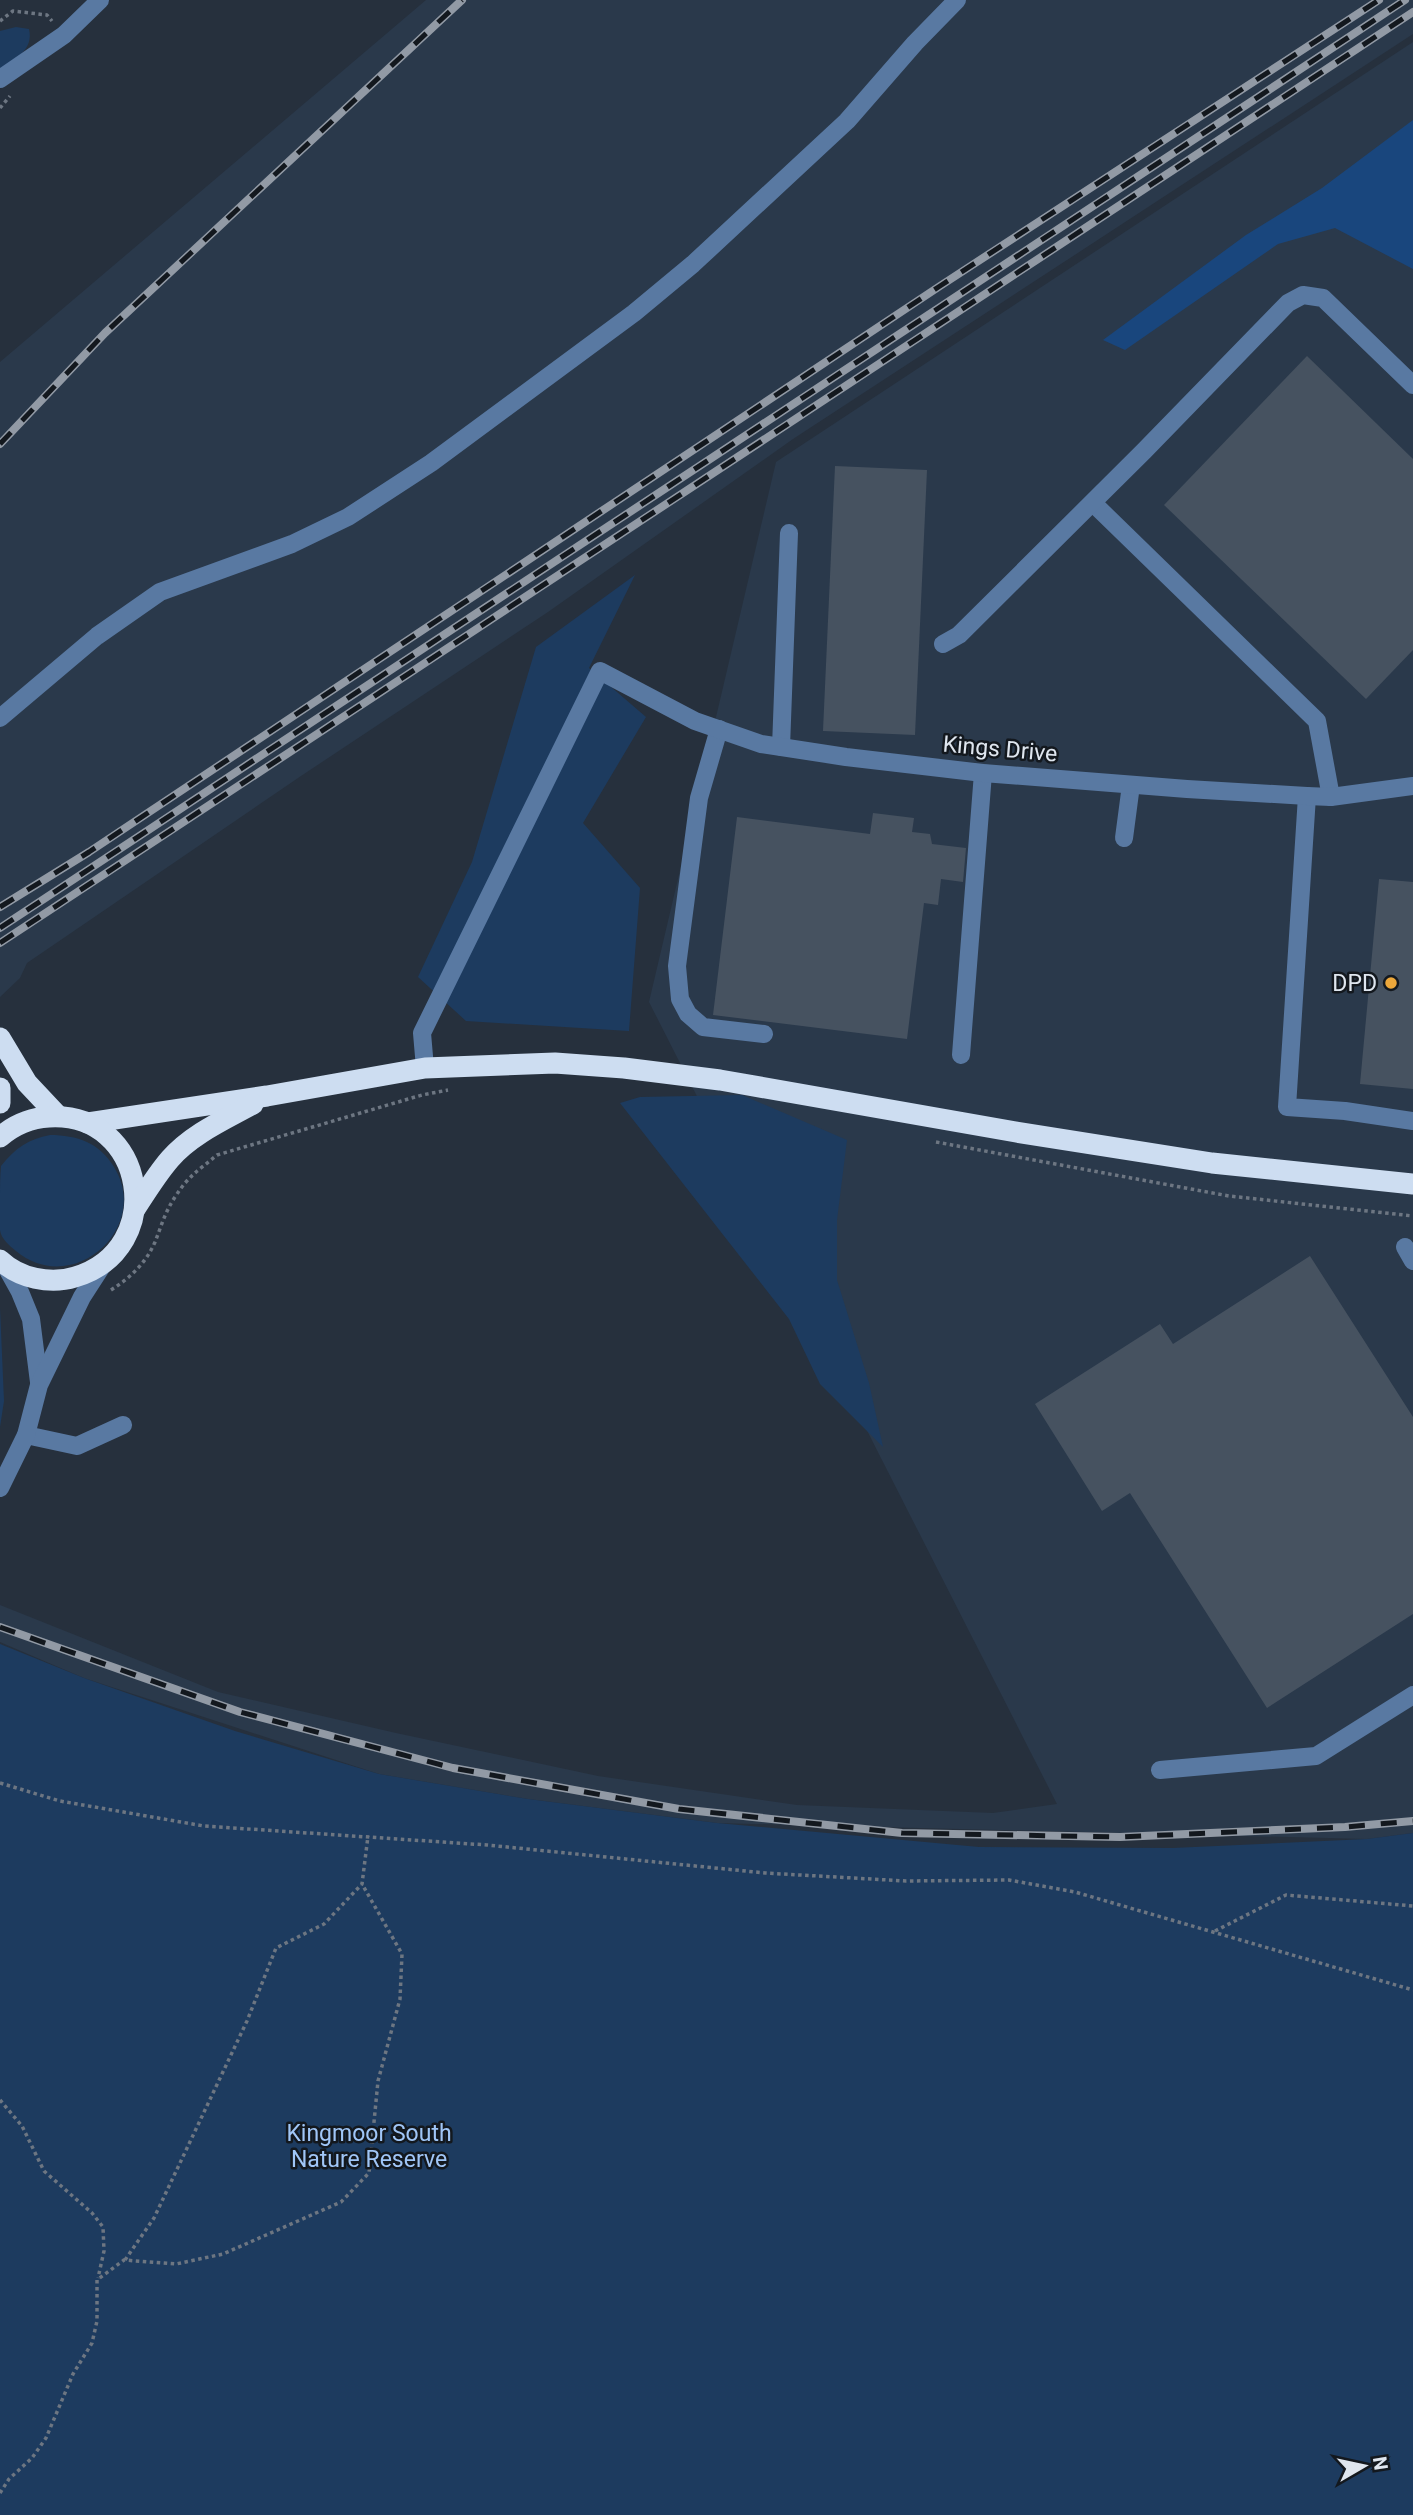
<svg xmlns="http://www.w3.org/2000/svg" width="1413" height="2515" font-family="Roboto,sans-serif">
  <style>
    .built { fill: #2a394b }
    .green { fill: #1d3b5f }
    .water { fill: #19467d }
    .building { fill: #465260 }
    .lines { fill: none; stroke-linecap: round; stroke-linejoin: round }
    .path { stroke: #6d7682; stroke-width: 3.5; stroke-dasharray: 3.5 3.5; stroke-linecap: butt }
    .minor { stroke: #5979a2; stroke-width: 18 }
    .highway { stroke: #cdddf1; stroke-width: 21 }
    .rail-casing { stroke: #929aa5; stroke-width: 8 }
    .rail { stroke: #13181e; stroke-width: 5; stroke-dasharray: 16; stroke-linecap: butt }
    .poi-dot { fill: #eda83b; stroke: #13181e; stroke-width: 2.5 }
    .labels { text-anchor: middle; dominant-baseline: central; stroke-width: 5; stroke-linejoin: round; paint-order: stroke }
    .street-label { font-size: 23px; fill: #dfe6ef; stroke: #13181e }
    .poi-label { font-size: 23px; fill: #dfe6ef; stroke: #13181e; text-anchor: end }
    .park-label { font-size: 23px; fill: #a0c6f7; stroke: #13181e }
  </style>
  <rect width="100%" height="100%" fill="#26303d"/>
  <!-- built -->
  <g class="built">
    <polygon points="426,0 1413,0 1413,34 793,439 548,612 301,776 27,963 20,978 0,997 0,362"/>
    <polygon points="1413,42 1413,1833 1367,1839 717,1823 528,1799 379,1774 84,1678 0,1642 0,1605 218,1692 396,1733 598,1776 797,1805 993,1813 1057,1804 649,1002 776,462"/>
  </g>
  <!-- green -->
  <g class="green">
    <path d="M16 27 29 29C34 50 15 59 0 69V31Z"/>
    <polygon points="635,575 589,668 646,717 583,823 640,888 629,1031 466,1021 418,977 472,862 536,647"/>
    <polygon points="742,1095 847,1140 837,1220 837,1280 869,1383 883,1447 820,1384 789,1319 620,1103 640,1097"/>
    <path d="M50 1135C77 1135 100 1143 114 1167 152 1228 72 1298 16 1251 10 1246 1 1239 0 1230 0 1220 0 1208 0 1198 0 1187 0 1176 1 1166 15 1148 29 1139 50 1135Z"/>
    <polygon points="0,1308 4,1401 0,1427"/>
    <polygon points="0,1644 84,1678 235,1731 379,1774 528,1799 717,1823 979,1847 1173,1848 1367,1839 1413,1833 1413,2515 0,2515"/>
  </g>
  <!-- water -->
  <polygon class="water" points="1413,120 1413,269 1335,228 1278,244 1125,350 1103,340 1246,235 1322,188"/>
  <!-- building -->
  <g class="building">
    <polygon points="1307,356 1413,459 1413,650 1366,699 1164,505"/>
    <polygon points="835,466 927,470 915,735 823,731"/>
    <polygon points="873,813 914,818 912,832 930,834 932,844 966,848 963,882 941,879 938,905 924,903 907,1039 713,1015 737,817 870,834"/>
    <polygon points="1379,879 1413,882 1413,1089 1360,1084"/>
    <polygon points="1310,1256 1413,1417 1413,1614 1267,1708 1130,1493 1102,1511 1035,1404 1160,1324 1173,1344"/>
  </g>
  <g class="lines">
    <!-- path -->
    <g class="path">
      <polyline points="0,21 13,11 47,15 52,21"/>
      <polyline points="0,108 10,96"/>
      <polyline points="936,1142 1229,1196 1413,1216"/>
      <path d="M111 1290C130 1278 146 1263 155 1242 161 1227 165 1212 175 1197 189 1175 198 1171 217 1155L422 1095 448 1090"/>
      <polyline points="0,1783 60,1801 204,1826 487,1845 765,1873 906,1881 1009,1880 1075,1892 1413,1990"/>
      <polyline points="1215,1931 1286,1895 1413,1906"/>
      <polyline points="0,2100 22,2126 44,2171 92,2213 103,2227 104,2251 98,2278"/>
      <polyline points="125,2260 154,2218 247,2021 276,1948 324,1924 362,1884 368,1836"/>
      <polyline points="0,2493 9,2479 32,2458 46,2438 73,2374 92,2343 97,2321 97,2280 124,2260 176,2264 223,2254 341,2202 369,2173 378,2081 400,1999 402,1954 362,1884"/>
    </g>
    <!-- minor -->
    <g class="minor">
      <polyline points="0,79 64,35 100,0"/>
      <polyline points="1093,503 1317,721 1331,797"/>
      <polyline points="943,644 959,635 1144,451 1288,303 1303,295 1323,298 1413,385"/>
      <polyline points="0,718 97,636 160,592 292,544 348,517 431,463 634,313 693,264 847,121 915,43 957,0"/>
      <polyline points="719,729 699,798 677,966 680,999 688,1014 703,1027 764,1034"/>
      <polyline points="781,747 789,533"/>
      <polyline points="1307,796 1287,1107 1345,1111 1413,1121"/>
      <polyline points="1124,838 1131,785"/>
      <polyline points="961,1055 983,773"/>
      <polyline points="425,1068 422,1033 600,671 695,721 761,744 846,757 983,773 1187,789 1307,796 1331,797 1413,786"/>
      <polyline points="1405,1247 1413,1261"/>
      <polyline points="4,1263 20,1292 31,1319 39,1382"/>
      <polyline points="26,1435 77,1446 123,1425"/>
      <polyline points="0,1488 26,1435 39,1385 82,1297 104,1263"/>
      <polyline points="1160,1770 1316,1756 1413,1695"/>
    </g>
    <!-- highway -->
    <g class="highway">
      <polyline points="0,1038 27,1083 58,1116"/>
      <polyline points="0,1088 0,1103"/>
      <polyline points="88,1123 267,1096 425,1068 555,1063 624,1068 720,1080 1016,1132 1212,1163 1413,1184"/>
      <path d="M0 1137C14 1125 30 1118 49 1117 146 1111 169 1249 75 1277 50 1285 19 1278 0 1260"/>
      <path d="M135 1209C146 1192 157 1174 170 1159 192 1134 224 1120 253 1104"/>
    </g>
    <defs>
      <g id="rail">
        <polyline points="0,444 105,333 462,0"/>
        <polyline points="0,907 89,852 940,286 1379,0"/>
        <polyline points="0,928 1405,0"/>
        <polyline points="0,943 1413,12"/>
        <polyline points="0,1627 240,1712 453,1768 679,1809 902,1833 1120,1837 1345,1827 1413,1821"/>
      </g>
    </defs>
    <!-- rail casing -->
    <use href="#rail" class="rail-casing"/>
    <!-- rail -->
    <use href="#rail" class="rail"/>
  </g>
  <!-- markers -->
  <circle class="poi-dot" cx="1391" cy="983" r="7"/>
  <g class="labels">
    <!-- street labels -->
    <g class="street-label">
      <text transform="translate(1000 749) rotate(5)">Kings Drive</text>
    </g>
    <!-- poi labels -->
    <g class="poi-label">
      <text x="1377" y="983">DPD</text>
    </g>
    <!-- park labels -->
    <g class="park-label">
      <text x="369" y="2133">Kingmoor South<tspan x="369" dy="26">Nature Reserve</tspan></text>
    </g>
  </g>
  <!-- north arrow -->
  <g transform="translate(1364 2466) rotate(81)" stroke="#13181e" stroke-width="5" paint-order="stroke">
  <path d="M0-5L12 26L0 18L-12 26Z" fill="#dfe6ef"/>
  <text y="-10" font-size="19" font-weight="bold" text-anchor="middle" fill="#dfe6ef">N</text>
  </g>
</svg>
